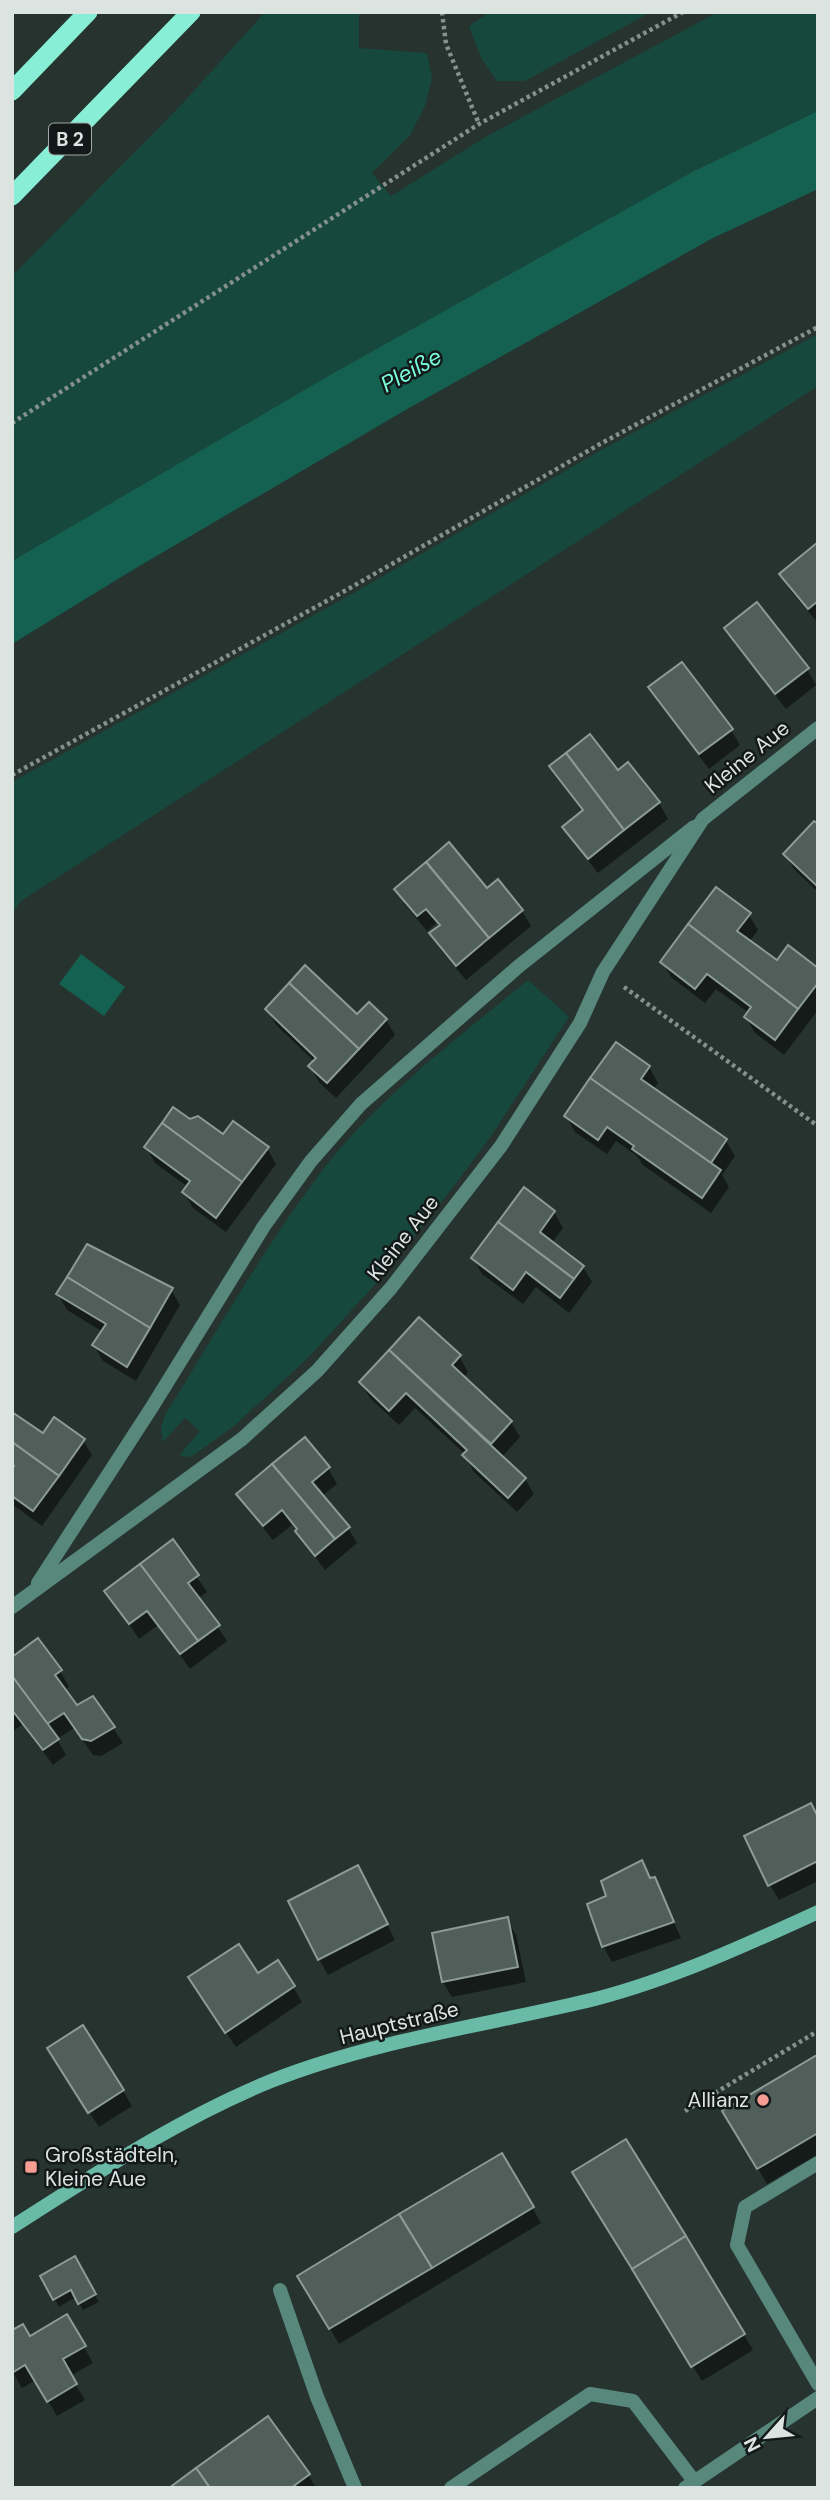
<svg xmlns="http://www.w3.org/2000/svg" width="830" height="2500" font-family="'DM Sans',sans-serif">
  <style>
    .green { fill: #16483d }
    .water { fill: #146051 }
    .shadow { fill: #0007 }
    .building { fill: #515f5b; stroke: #8c9b97; stroke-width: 2 }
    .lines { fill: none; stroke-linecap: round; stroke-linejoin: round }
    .path { stroke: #86918e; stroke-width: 4.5; stroke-dasharray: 3.5 3.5; stroke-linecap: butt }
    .service { stroke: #57887b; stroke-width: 14 }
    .minor { stroke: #57887b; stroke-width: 14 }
    .secondary { stroke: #69baa6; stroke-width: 14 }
    .trunk { stroke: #88efd6; stroke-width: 19 }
    .poi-dot { fill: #f59c93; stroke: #131918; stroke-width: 2.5 }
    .labels { text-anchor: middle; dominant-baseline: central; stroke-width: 5; stroke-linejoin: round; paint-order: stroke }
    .shield { fill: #131918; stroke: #a0a7a5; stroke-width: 2 }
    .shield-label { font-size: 19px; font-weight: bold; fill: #dce4e2 }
    .street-label { font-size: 21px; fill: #dce4e2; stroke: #131918 }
    .poi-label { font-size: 21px; fill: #dce4e2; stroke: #131918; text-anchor: end }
    .water-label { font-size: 23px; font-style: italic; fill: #7afcde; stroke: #131918 }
  </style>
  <rect width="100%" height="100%" fill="#26332f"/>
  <!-- green -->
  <g class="green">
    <polygon points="265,12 359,12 359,48 427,53 432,78 425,106 410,135 372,173 391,196 487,136 718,12 818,12 818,111 694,171 330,375 12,561 12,276 182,104"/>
    <polygon points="490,12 651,12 525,81 497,81 481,58 469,26"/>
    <polygon points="818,334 818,386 21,901 12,914 12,782 352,594 603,449"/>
    <path d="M528 980 569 1017 491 1136 454 1186 379 1280 307 1359 234 1426 191 1457 179 1456 200 1431 185 1418 163 1442 161 1428 165 1415C216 1333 263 1249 321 1172 378 1098 456 1039 528 980Z"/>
  </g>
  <!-- water -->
  <g class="water">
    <polygon points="818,111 818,189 713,238 409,408 131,571 12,644 12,561 330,375 694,171"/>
    <polygon points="81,954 125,987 104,1016 59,984"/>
  </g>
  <!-- shadow -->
  <g class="shadow">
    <polygon points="818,544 818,623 790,590 781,574"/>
    <polygon points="757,605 807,669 816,685 786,709 735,644 726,629"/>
    <polygon points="650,688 731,730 740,745 709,769 659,703"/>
    <polygon points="628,765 659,803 668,819 598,873 574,843 565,827 584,812 551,767 618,773"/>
    <polygon points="818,827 818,892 794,869 785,854"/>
    <polygon points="396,889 487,890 522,911 531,926 466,980 440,949 431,934 439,927 436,923 427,931 405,905"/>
    <polygon points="749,915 758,930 749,942 777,963 818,970 818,1010 784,1055 755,1033 746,1017 749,1013 716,989 705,1003 671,977 662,962"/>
    <polygon points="267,1009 386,1020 395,1035 336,1098 319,1082 310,1066 315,1062 276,1025"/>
    <polygon points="649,1067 658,1083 653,1090 726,1141 735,1156 722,1175 729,1187 711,1213 643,1165 637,1156 616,1141 607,1154 575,1132 566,1116"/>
    <polygon points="190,1121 224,1136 267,1148 276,1164 226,1232 193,1208 184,1192 188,1187 155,1163 146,1147"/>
    <polygon points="554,1212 563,1228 552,1243 583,1267 592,1282 569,1313 536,1287 523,1304 482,1274 473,1258"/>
    <polygon points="171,1290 180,1305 136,1381 103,1361 94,1345 103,1332 67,1310 58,1294"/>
    <polygon points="419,1320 459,1356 468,1372 463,1378 511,1422 520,1437 502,1457 525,1479 534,1494 517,1512 473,1471 465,1454 415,1408 399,1425 370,1398 361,1383"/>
    <polygon points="12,1414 43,1436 83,1440 92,1455 42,1526 12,1504"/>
    <polygon points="328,1468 337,1484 322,1496 348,1528 357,1543 325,1570 292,1525 273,1540 248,1510 239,1494"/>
    <polygon points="173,1542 207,1592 198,1598 227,1641 190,1669 158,1625 139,1639 107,1591"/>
    <polygon points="37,1640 60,1671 69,1687 64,1690 77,1707 93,1698 123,1743 101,1756 93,1755 74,1728 57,1739 66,1755 53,1765 23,1724 12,1732 12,1659"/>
    <polygon points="818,1818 818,1881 779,1900 770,1885"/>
    <polygon points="654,1879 681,1938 612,1962 603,1946 651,1880"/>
    <polygon points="366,1883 395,1940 328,1975 319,1959"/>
    <polygon points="507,1919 516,1935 526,1982 452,1997 443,1982 434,1934"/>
    <polygon points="258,1976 293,1987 302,2002 236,2047 199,1993"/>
    <polygon points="818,2057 818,2154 767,2184 725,2112"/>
    <polygon points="58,2064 123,2091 132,2106 99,2127"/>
    <polygon points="502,2155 541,2223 339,2344 299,2276"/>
    <polygon points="584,2188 744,2335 753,2350 702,2381"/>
    <polygon points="75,2259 99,2302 83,2310 76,2297 59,2307 43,2277"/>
    <polygon points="66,2316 93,2363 70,2376 85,2400 57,2416 36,2380 22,2388 12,2371 29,2338"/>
    <polygon points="308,2475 316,2488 172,2488"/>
  </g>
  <!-- building -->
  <g class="building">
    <polygon points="818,542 818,601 808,609 779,574"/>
    <polygon points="757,602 809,668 775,694 724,628"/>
    <polygon points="682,662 733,729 699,754 648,687"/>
    <polygon points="590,734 618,770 628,762 660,802 624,830 566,753"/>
    <polygon points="566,753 624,830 588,859 562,827 583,810 549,766"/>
    <polygon points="814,821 818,824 818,887 783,854"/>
    <polygon points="449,842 487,888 498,879 523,910 489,938 426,862"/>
    <polygon points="426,862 489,938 456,966 429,933 440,925 426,909 417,916 394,889"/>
    <polygon points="716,887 751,913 737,931 777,960 788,945 818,968 818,983 798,1009 688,924"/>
    <polygon points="688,924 798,1009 775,1040 744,1017 751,1007 707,974 695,989 660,962"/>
    <polygon points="305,965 357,1014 369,1002 387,1019 359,1049 289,983"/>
    <polygon points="289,983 359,1049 327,1083 308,1066 316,1058 265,1009"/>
    <polygon points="616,1042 650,1066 641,1079 727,1139 711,1163 590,1078"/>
    <polygon points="590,1078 721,1170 702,1198 632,1149 634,1146 607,1127 598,1140 564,1116"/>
    <polygon points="173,1107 190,1119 198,1116 223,1134 233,1121 269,1147 242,1182 162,1123"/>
    <polygon points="162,1123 242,1182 216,1218 182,1192 190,1181 144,1147"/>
    <polygon points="524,1187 555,1211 540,1232 584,1266 574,1279 498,1222"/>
    <polygon points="498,1222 574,1279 560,1298 526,1272 513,1290 471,1258"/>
    <polygon points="87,1244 173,1288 150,1328 67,1277"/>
    <polygon points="67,1277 150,1328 127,1367 92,1345 106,1324 56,1294"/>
    <polygon points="419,1317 461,1355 452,1365 512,1421 491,1444 389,1350"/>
    <polygon points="389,1350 526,1478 508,1498 462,1455 467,1450 406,1393 389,1411 359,1382"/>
    <polygon points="12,1412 43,1433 54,1417 85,1439 59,1476 12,1442"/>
    <polygon points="305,1437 330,1467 312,1482 350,1527 335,1539 272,1464"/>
    <polygon points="12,1442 59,1476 33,1511 12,1496 12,1469 14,1466 12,1465"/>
    <polygon points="272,1464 335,1539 315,1556 295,1531 297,1529 282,1510 263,1526 236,1494"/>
    <polygon points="173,1539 199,1575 188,1583 220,1625 198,1641 140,1564"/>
    <polygon points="140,1564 198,1641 180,1654 147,1611 129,1624 104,1591"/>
    <polygon points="38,1638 62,1670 55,1675 77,1705 93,1696 115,1727 91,1741 82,1739 64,1713 47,1724 12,1676 12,1657"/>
    <polygon points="12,1676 59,1739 43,1750 12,1710"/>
    <polygon points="811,1803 818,1817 818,1861 768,1886 744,1836"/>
    <polygon points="642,1860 650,1878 655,1877 674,1922 602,1947 587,1904 606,1896 601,1881"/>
    <polygon points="358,1865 388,1924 318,1960 288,1901"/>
    <polygon points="508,1917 518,1967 442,1982 432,1933"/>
    <polygon points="239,1944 258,1973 278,1960 295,1986 225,2033 188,1977"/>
    <polygon points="83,2025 124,2090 88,2113 47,2048"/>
    <polygon points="817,2055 818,2133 757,2169 722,2111"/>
    <polygon points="626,2139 686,2236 632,2269 572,2172"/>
    <polygon points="502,2153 534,2207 432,2268 399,2214"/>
    <polygon points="399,2214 432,2268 329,2329 297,2276"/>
    <polygon points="686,2236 745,2334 691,2367 632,2269"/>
    <polygon points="75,2256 96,2294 78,2304 71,2290 53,2300 40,2276"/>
    <polygon points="67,2314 86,2346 63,2359 77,2384 47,2402 25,2365 12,2373 12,2330 23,2324 30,2336"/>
    <polygon points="268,2416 310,2474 291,2488 210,2488 196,2468"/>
    <polygon points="196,2468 210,2488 169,2488"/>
  </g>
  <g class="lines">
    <!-- path -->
    <g class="path">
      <polyline points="442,12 446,44 479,124"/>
      <polyline points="12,423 479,124 683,12"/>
      <polyline points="12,775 350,588 600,444 818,327"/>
      <polyline points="624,987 818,1126"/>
      <polyline points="685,2111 818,2031"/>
    </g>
    <!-- service -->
    <g class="service">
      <polyline points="818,2163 745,2207 737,2245 818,2384"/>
      <polyline points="280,2290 317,2397 355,2488"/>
      <polyline points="451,2488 590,2394 633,2401 694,2481"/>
    </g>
    <!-- minor -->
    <g class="minor">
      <polyline points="38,1583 152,1407 264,1226 311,1161 361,1104 519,966 694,827"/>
      <polyline points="12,1607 242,1439 317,1371 391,1288 501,1146 580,1023 603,972 703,819 818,728"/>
      <polyline points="685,2488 818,2398"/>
    </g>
    <!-- secondary -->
    <path class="secondary" d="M12 2227C95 2174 180 2118 271 2081 375 2040 488 2025 595 1999 672 1979 746 1945 818 1912"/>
    <!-- trunk -->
    <g class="trunk">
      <polyline points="12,91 88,12"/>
      <polyline points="12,196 191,12"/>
    </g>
  </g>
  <!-- markers -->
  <g class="poi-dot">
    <circle cx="763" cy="2100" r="7"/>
    <rect x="24" y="2160" width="14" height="14" rx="3.5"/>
  </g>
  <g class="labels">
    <!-- shield labels -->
    <rect class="shield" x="49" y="123.5" width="42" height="31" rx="5"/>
    <g class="shield-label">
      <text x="70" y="139">B 2</text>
    </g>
    <!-- street labels -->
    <g class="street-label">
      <text transform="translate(747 757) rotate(-39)">Kleine Aue</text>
      <text transform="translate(403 1238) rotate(-52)">Kleine Aue</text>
      <text transform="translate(399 2023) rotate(-14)">Hauptstraße</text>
    </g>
    <!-- poi labels -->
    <g class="poi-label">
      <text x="749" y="2100">Allianz</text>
      <text x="45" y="2155" text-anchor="start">Großstädteln,<tspan x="45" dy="24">Kleine Aue</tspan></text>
    </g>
    <!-- water labels -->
    <g class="water-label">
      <text transform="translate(411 370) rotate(-29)">Pleiße</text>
    </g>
  </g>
  <!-- border -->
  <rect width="830" height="2500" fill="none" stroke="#dce4e2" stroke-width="28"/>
  <!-- north arrow -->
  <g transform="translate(767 2437) rotate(243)" stroke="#131918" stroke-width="5" paint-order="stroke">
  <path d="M0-5L12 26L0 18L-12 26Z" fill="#dce4e2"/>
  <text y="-10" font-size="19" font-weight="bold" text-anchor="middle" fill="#dce4e2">N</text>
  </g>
</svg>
